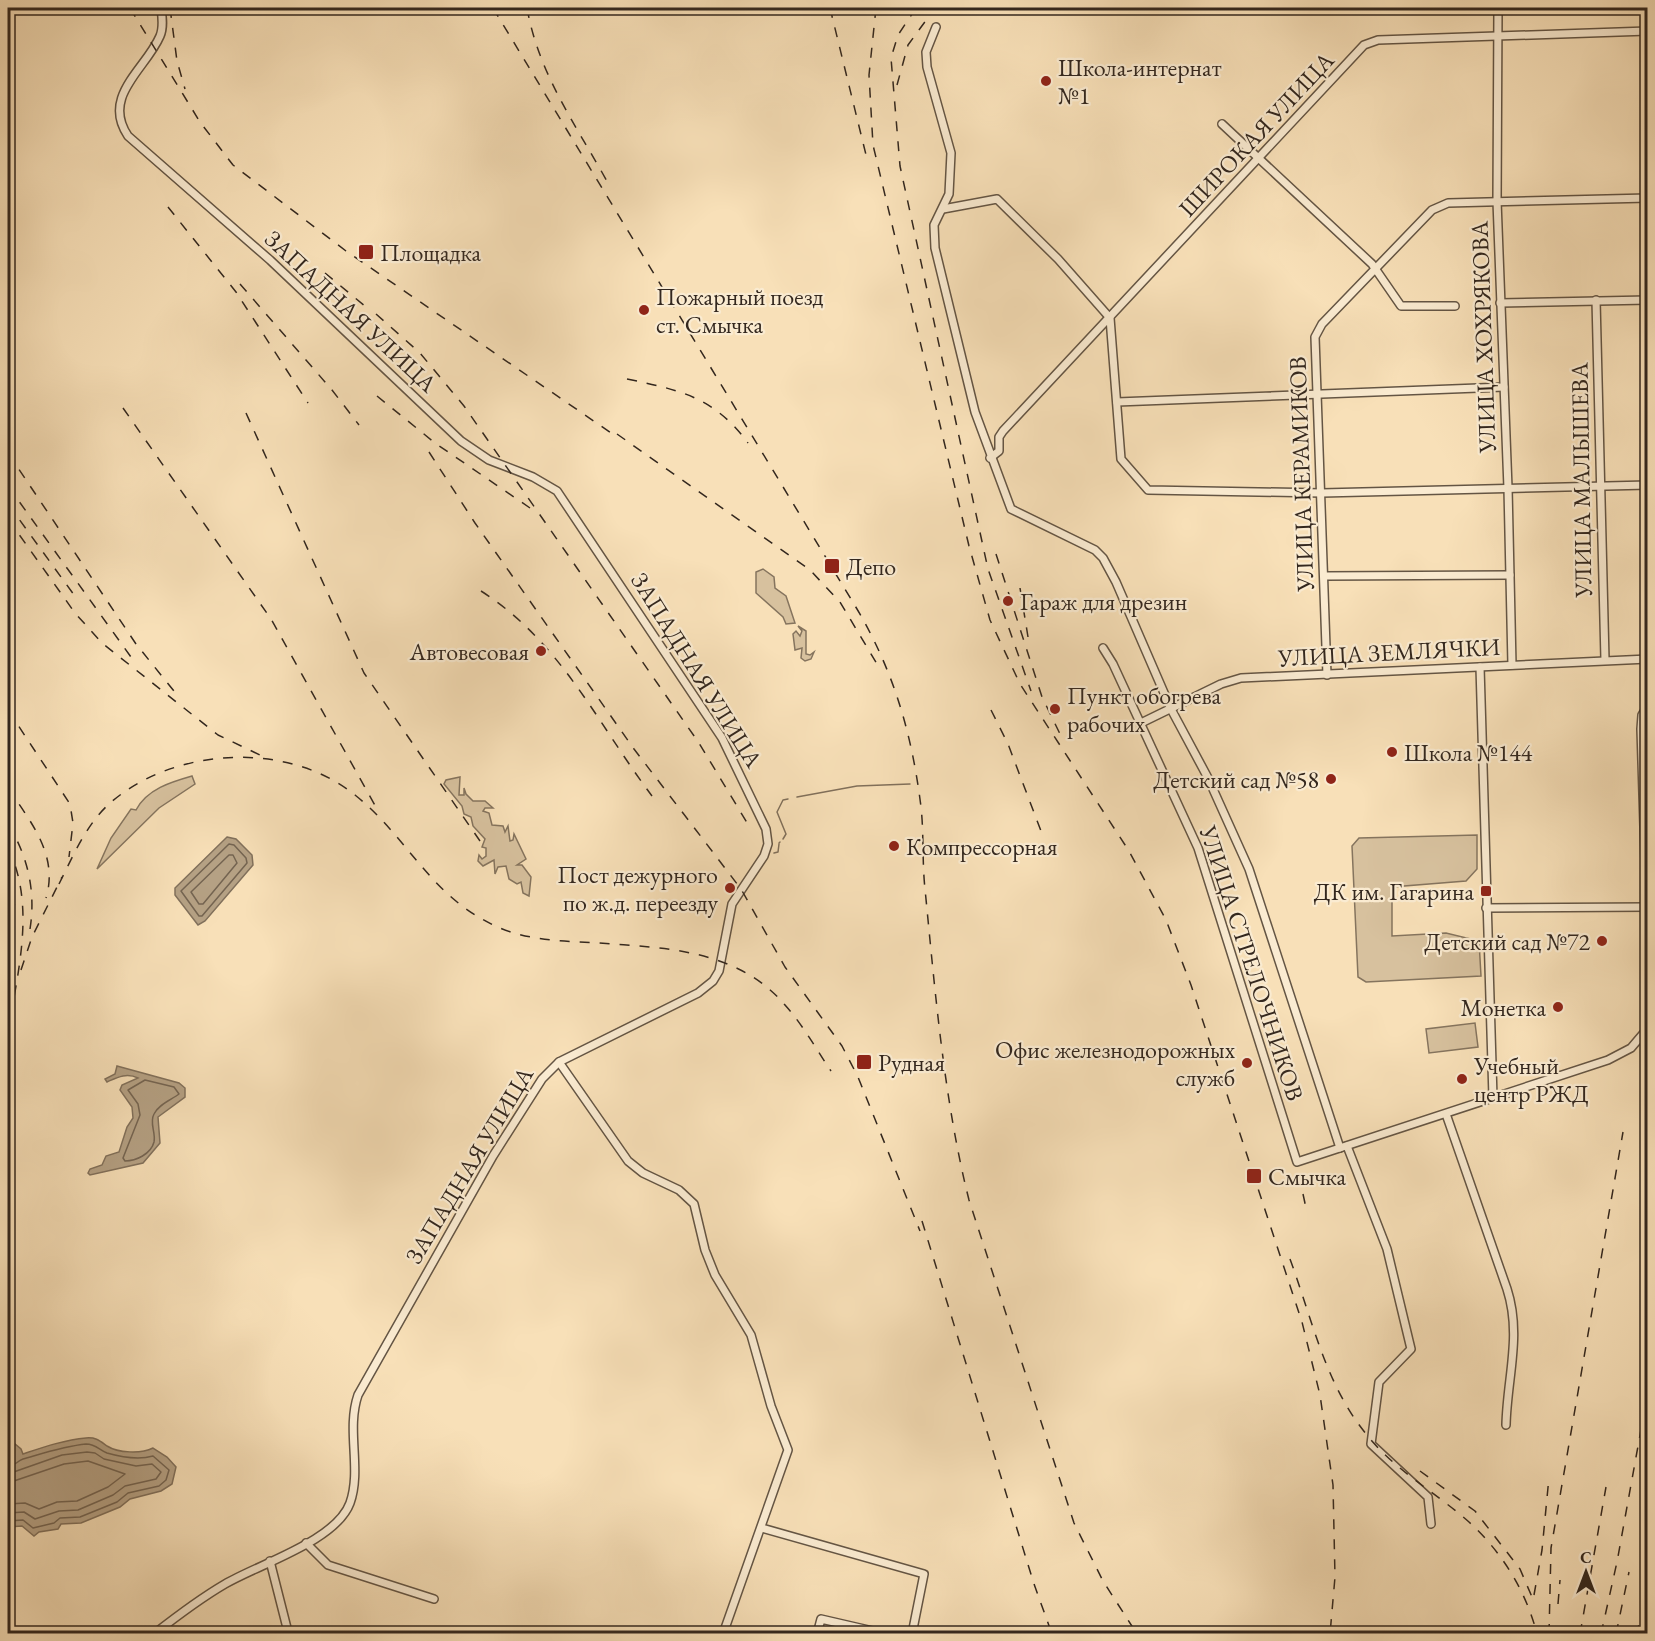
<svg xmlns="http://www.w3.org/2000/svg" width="1655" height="1641" font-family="'EB Garamond',serif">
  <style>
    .green { fill: #d7c19e; stroke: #85745e; stroke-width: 1.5 }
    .water { fill: #b5a184; stroke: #81705b; stroke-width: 1.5 }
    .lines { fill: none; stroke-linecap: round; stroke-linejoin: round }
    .shore { stroke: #746451; stroke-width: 1.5 }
    .stream { stroke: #81705b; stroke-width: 1.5 }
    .minor-casing { stroke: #645544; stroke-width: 10 }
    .minor { stroke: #faebd1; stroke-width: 7 }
    .rail { stroke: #33271e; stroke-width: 1.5; stroke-dasharray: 10 10; stroke-linecap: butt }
    .poi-dot { fill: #8f2418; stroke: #faebd1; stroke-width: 2 }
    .labels { text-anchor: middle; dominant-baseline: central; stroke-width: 4.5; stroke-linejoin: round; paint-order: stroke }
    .poi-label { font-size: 24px; fill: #33271e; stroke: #faebd1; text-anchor: start }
    .street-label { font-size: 24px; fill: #33271e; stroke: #faebd1 }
  </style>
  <rect width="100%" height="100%" fill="#f8e0b8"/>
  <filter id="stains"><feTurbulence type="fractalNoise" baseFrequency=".00333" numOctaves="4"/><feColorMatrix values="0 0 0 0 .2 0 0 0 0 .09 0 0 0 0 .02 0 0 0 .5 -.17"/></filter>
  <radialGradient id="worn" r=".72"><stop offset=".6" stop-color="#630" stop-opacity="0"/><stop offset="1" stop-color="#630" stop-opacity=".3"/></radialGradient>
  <!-- green -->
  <g class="green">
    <polygon points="763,569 774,577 775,588 786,596 795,623 786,624 783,617 756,593 756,572"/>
    <polygon points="798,626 806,631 806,654 810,655 814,652 811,659 805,661 801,658 802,648 795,650 793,634 796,631 800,636 802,631"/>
    <path d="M192 776 195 784 159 808 97 869 111 838 131 809 136 810C147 789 171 782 192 776Z"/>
    <polygon points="460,777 459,795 464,795 464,788 466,794 473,801 485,801 493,808 485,808 483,811 489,813 492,825 503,826 505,832 508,826 510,841 513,840 514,834 526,859 517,865 522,865 531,877 529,896 523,893 521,882 517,884 509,879 506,866 498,867 495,874 494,860 483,866 478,861 479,855 482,859 486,856 486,848 482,847 485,839 473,826 471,817 464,814 462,806 444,784 446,780"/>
    <polygon points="1477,835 1477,869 1466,881 1392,887 1392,936 1446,933 1479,941 1481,976 1366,982 1358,977 1352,846 1359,838"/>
    <polygon points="1475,1023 1478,1047 1429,1053 1426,1029"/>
  </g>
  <!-- water -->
  <g class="water">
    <polygon points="227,837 236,839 252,855 253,865 205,921 198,925 175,895 175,888"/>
    <path d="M117 1066 179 1083 185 1088V1097L158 1117 160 1143 143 1163 90 1175 88 1173 90 1169 102 1165 106 1156 119 1152 127 1127 133 1118 132 1107 120 1090 122 1085 138 1078C126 1072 116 1078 107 1082L105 1079 115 1074Z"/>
    <path d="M8 1438 21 1449 23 1454C44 1447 64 1440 86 1438 96 1437 100 1441 107 1446 118 1453 141 1454 153 1448L167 1457 176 1467 172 1484 161 1491 130 1499 120 1507 81 1523 61 1524 58 1529 39 1532 34 1536 22 1526 8 1527V1461L14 1459 11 1450H8Z"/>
  </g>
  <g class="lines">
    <!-- shore -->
    <g class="shore">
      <polygon points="229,844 234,845 246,858 247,863 202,916 199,916 181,891"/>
      <polygon points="229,855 233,855 237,863 203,904 199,904 191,892"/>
      <path d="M145 1080 174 1087 179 1094C171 1100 159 1104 154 1114 149 1123 156 1132 154 1142 151 1154 136 1161 125 1161L123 1158 140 1115 138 1104 128 1090Z"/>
      <path d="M8 1467C15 1466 17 1461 23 1459 44 1453 65 1446 86 1444 96 1444 99 1450 107 1453 121 1457 139 1460 153 1456L169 1470 166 1480 159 1486 128 1493 117 1502 80 1517 60 1518 54 1523 33 1528 23 1520 8 1521"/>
      <polyline points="8,1474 62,1455 87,1452 95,1453 104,1459 136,1466 152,1464 161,1472 156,1479 125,1486 113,1495 78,1510 59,1511 35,1519 24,1512 8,1513"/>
      <polyline points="8,1483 64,1464 88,1461 125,1474 108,1487 77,1501 57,1502 39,1509 25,1503 8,1504"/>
    </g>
    <!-- stream -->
    <g class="stream">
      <polyline points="797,797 857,786 910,784"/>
      <polyline points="783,839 786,834 777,812 783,800 788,799"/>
      <polyline points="779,843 780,842"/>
      <polyline points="774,853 778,852 779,844"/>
    </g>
    <defs>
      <g id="minor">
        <polyline points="1498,8 1497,201 1508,488 1512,665"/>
        <polyline points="936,27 926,52 927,67 951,153 949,194 934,225 935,248 975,412 1011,509 1095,550 1103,558 1116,582 1171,709 1208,778 1249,869 1340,1148"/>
        <polyline points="1222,124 1372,264 1401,306 1455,306"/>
        <polyline points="943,209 997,199 1058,259 1110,318 1121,459 1148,490 1322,493 1648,485"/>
        <polyline points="1596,300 1605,660"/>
        <polyline points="1500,303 1648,300"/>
        <polyline points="1117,402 1504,387"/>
        <polyline points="990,458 999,451 999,437 1003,431 1364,45 1378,40 1648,31"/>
        <polyline points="1325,576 1510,575"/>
        <polyline points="1103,648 1113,664 1198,848 1297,1162 1608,1060 1631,1048 1648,1028"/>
        <polyline points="1480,667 1493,1098"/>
        <polyline points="1327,675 1315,337 1322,324 1432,210 1448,203 1648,198"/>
        <polyline points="1648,705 1642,715 1641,729 1648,956"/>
        <polyline points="1141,723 1221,684 1241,678 1648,659"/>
        <polyline points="1486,908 1648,907"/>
        <polyline points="559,1062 628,1161 643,1173 679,1190 694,1204 705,1250 715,1275 751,1335 771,1406 788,1450 723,1634"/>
        <path d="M1446 1114 1507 1289C1522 1335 1507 1378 1506 1425"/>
        <polyline points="1347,1146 1387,1249 1411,1349 1379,1382 1371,1444 1428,1497 1431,1524"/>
        <polyline points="762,1528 924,1574 912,1634"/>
        <polyline points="306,1543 328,1565 434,1599"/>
        <polyline points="270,1561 287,1628 291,1634"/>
        <path d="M154 1634C177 1616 201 1598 225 1584 259 1564 336 1541 350 1503 362 1469 346 1430 358 1395L493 1156 542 1079 559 1062 698 993 713 981 719 971 732 904 764 856 768 844 766 829 722 738 557 491 533 477 489 460 461 441 270 260 128 136C101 96 146 69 160 36 164 27 162 16 161 8"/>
        <polyline points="817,1634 821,1619 886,1634"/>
      </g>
    </defs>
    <!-- minor casing -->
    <use href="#minor" class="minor-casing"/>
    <!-- minor -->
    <use href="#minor" class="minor"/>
    <!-- rail -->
    <g class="rail">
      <polyline points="130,8 200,122 233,165 346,251 617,437"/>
      <polyline points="170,8 177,61 185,89"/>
      <path d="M493 8 857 609C894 672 912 734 921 807 924 834 922 861 925 889 935 990 944 1101 969 1200L1074 1523 1103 1581 1137 1634"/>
      <path d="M527 8C539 75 576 125 608 183"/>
      <polyline points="830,8 868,163"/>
      <polyline points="876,8 869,75 873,145 969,546 990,620 1020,684 1129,851 1166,920 1191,985 1302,1322 1320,1395 1333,1485 1335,1577 1330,1634"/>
      <polyline points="916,8 898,35 891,58 900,166 988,569 1031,691"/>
      <polyline points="897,85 908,45 935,8"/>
      <polyline points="168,207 236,292 308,403"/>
      <polyline points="325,273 366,307"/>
      <polyline points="240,284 332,390 359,425"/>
      <polyline points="376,314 420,353 464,406 699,743 749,826"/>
      <path d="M627 379C680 390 714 397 748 443"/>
      <polyline points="377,396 435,443 530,508"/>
      <polyline points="123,408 271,619 377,809"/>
      <polyline points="246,413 364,673 480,841"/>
      <polyline points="617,434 810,570 840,602 880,669"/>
      <polyline points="429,452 475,523 634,749 741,889 785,967 842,1046 858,1077 920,1231"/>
      <polyline points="8,453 136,644 178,696"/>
      <polyline points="8,486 136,664"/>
      <polyline points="8,504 77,599"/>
      <polyline points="8,519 75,613 102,643 218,735 260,755"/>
      <polyline points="996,554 1042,697 1061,736"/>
      <polyline points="1020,588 1028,637"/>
      <path d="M481 591C561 642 597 723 652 796"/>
      <polyline points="8,710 70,804 73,823 69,857"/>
      <polyline points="991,710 1008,744 1041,831"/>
      <path d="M8 788C30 821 59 855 46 898"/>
      <path d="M8 824C28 856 36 892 30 929"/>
      <path d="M8 848C36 905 18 971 8 1031"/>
      <polyline points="8,876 16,912"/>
      <path d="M59 884C73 856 86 825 109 804 173 747 287 740 355 795 410 839 430 898 500 928 531 941 565 941 598 943 666 948 737 949 785 1005 803 1025 816 1049 831 1071"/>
      <polyline points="9,903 13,957"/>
      <polyline points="21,970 32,937 62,877"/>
      <polyline points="1303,1194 1306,1208"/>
      <polyline points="922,1221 1034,1584 1052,1634"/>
      <path d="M1290 1259C1311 1316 1325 1382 1363 1430 1392 1469 1434 1491 1469 1522 1502 1552 1526 1591 1537 1634"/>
      <polyline points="1420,1471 1475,1511 1520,1569 1532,1597"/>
      <polyline points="1534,1595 1542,1550 1549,1477"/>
      <polyline points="1558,1604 1560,1580"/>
      <polyline points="1549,1634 1551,1548 1623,1132"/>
      <polyline points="1580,1634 1606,1487"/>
      <polyline points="1601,1634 1617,1562 1648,1391"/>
      <polyline points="1616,1634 1629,1572"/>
      <polyline points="1634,1634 1648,1609"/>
    </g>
  </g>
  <!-- markers -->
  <g class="poi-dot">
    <circle cx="1046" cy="81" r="6"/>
    <rect x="358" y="244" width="16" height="16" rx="3"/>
    <circle cx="644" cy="310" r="6"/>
    <rect x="824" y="558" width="16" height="16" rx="3"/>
    <circle cx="1008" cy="601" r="6"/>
    <circle cx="541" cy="651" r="6"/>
    <circle cx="1055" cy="709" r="6"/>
    <circle cx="1392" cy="752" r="6"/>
    <circle cx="1331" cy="779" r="6"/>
    <circle cx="894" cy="846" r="6"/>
    <circle cx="730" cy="888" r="6"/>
    <rect x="1480" y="885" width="12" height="12" rx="3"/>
    <circle cx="1602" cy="941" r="6"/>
    <circle cx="1558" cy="1007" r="6"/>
    <rect x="856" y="1054" width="16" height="16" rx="3"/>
    <circle cx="1247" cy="1063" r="6"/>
    <circle cx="1462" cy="1079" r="6"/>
    <rect x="1246" y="1168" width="16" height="16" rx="3"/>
  </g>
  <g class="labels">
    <!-- poi labels -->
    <g class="poi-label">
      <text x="1058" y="67">Школа-интернат<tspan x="1058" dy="28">№1</tspan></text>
      <text x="380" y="252">Площадка</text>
      <text x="656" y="296">Пожарный поезд<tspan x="656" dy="28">ст. Смычка</tspan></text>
      <text x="846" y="566">Депо</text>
      <text x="1020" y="601">Гараж для дрезин</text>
      <text x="529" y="651" text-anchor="end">Автовесовая</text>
      <text x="1067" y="695">Пункт обогрева<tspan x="1067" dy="28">рабочих</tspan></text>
      <text x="1404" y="752">Школа №144</text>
      <text x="1319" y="779" text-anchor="end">Детский сад №58</text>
      <text x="906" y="846">Компрессорная</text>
      <text x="718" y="874" text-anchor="end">Пост дежурного<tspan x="718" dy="28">по ж.д. переезду</tspan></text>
      <text x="1474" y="891" text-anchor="end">ДК им. Гагарина</text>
      <text x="1590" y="941" text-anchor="end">Детский сад №72</text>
      <text x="1546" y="1007" text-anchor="end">Монетка</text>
      <text x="1235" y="1049" text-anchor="end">Офис железнодорожных<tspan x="1235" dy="28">служб</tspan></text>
      <text x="878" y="1062">Рудная</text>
      <text x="1474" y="1065">Учебный<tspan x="1474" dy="28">центр РЖД</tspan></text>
      <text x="1268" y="1176">Смычка</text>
    </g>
    <!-- street labels -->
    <g class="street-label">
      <text transform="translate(1256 134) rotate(-47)">ШИРОКАЯ УЛИЦА</text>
      <text transform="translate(351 311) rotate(43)">ЗАПАДНАЯ УЛИЦА</text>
      <text transform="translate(1483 337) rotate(-92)">УЛИЦА ХОХРЯКОВА</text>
      <text transform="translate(1301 474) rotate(-92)">УЛИЦА КЕРАМИКОВ</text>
      <text transform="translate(1581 480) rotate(-91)">УЛИЦА МАЛЫШЕВА</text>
      <text transform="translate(1389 652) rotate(-3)">УЛИЦА ЗЕМЛЯЧКИ</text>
      <text transform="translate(697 670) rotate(58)">ЗАПАДНАЯ УЛИЦА</text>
      <text transform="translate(1252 963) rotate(72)">УЛИЦА СТРЕЛОЧНИКОВ</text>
      <text transform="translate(469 1165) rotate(-59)">ЗАПАДНАЯ УЛИЦА</text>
    </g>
  </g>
  <!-- margin -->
  <rect width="1655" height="1641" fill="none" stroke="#f8e0b8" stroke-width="30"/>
  <rect x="9" y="9" width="1637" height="1623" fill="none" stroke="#33271e" stroke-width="3"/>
  <rect x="15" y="15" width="1625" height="1611" fill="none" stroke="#33271e" stroke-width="1.5"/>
  <!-- north arrow -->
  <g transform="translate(1586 1572)" stroke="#faebd1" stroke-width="4.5" paint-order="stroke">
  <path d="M0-4.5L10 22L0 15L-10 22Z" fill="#33271e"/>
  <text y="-9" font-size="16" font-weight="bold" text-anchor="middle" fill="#33271e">С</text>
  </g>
  <rect width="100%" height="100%" filter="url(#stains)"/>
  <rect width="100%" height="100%" fill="url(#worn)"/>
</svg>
